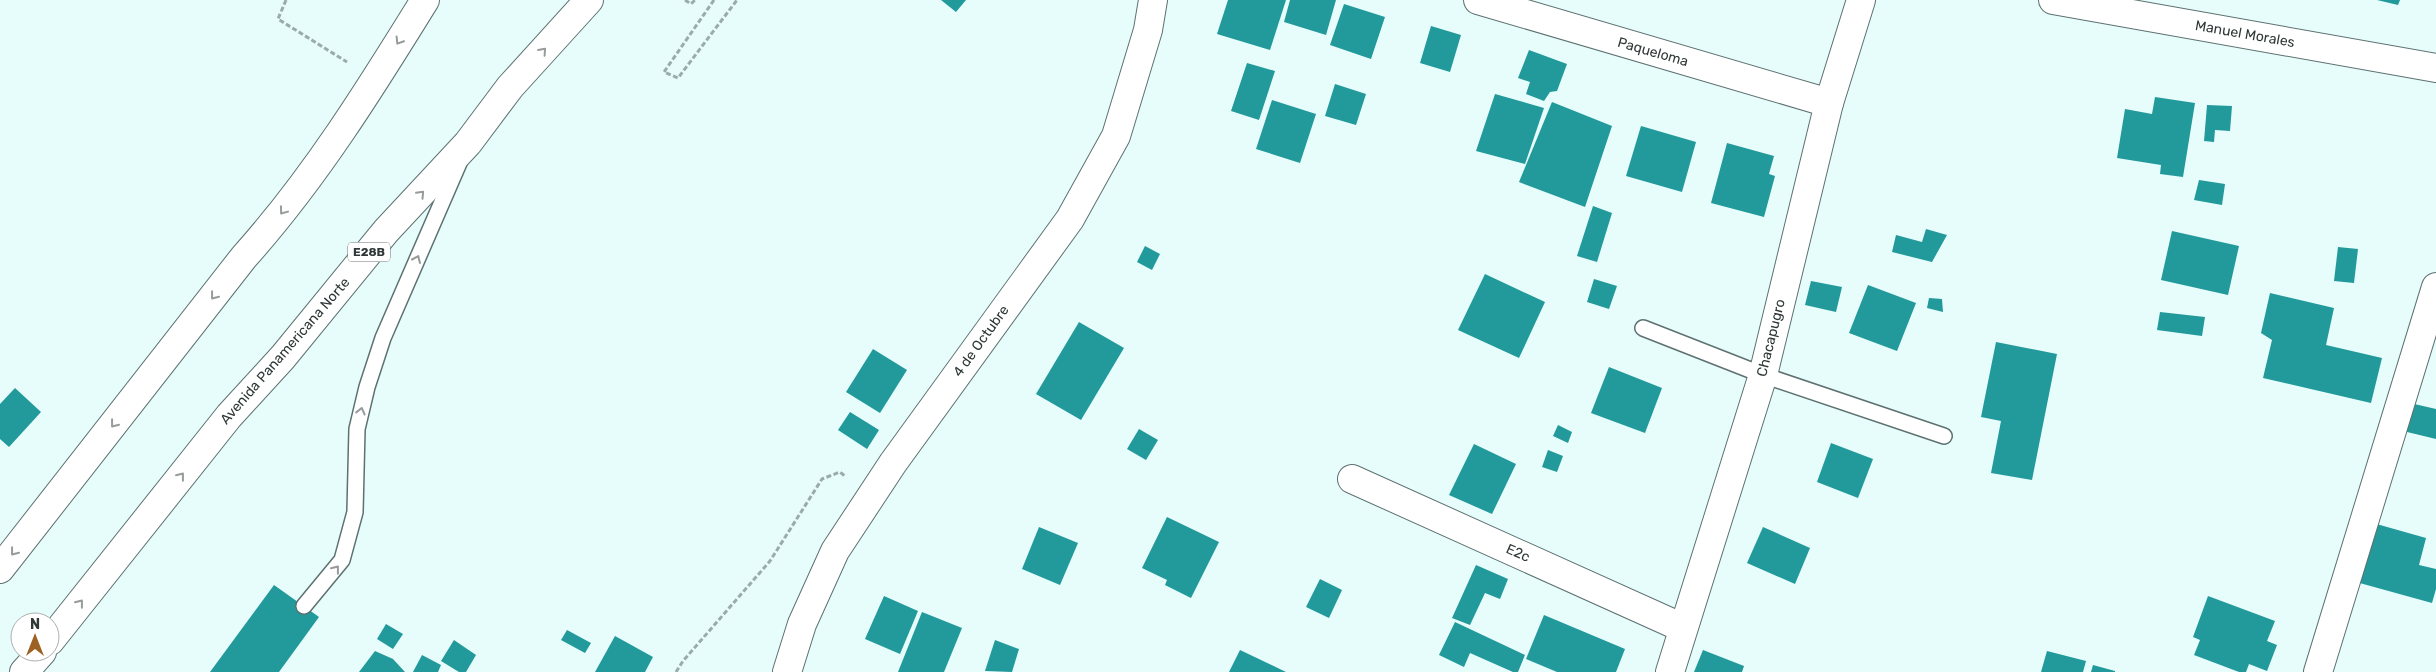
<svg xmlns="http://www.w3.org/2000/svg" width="2436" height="672" font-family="Rubik,sans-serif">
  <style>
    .building { fill: #22999a }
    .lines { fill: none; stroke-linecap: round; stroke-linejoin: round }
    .service-casing { stroke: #5d7171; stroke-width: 18 }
    .minor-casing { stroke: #5d7171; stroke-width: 30 }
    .trunk-casing { stroke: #5d7171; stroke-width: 30 }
    .path { stroke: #9babab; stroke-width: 3; stroke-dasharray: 5 2.5; stroke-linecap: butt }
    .service { stroke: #fff; stroke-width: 15 }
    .minor { stroke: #fff; stroke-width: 28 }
    .trunk { stroke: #fff; stroke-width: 28 }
    .oneway { stroke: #979b9b }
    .labels { text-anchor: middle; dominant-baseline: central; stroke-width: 4.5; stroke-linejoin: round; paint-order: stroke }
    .shield { fill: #fff; stroke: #6d7373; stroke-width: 1 }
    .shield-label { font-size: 12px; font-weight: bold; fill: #2f3737 }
    .street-label { font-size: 14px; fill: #2f3737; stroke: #fff }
  </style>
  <rect width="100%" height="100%" fill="#e6fdfc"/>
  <!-- building -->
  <g class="building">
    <polygon points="941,0 966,0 956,12"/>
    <polygon points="1228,0 1286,0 1270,50 1217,34"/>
    <polygon points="1290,0 1336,0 1326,35 1284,22"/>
    <polygon points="2377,0 2400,0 2398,5"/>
    <polygon points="1344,4 1385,17 1371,59 1330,45"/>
    <polygon points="1431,26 1461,35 1450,72 1420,63"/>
    <polygon points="1529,50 1567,64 1557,91 1550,92 1544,101 1526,94 1530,82 1518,78"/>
    <polygon points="1247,63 1275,71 1259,120 1231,111"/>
    <polygon points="1335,84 1366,94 1356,125 1325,116"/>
    <polygon points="1495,94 1544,108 1525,164 1476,151"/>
    <polygon points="2155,97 2195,103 2183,177 2160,174 2161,165 2117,158 2125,109 2152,114"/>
    <polygon points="1272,100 1316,114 1300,163 1256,149"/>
    <polygon points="1552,102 1612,126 1585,207 1519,182"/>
    <polygon points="2207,105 2232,106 2230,131 2215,130 2214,142 2204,141"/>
    <polygon points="1641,126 1696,142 1682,192 1626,176"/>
    <polygon points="1727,143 1774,156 1769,174 1775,176 1764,217 1711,203"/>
    <polygon points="2199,180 2225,184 2222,205 2194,200"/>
    <polygon points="1593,206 1612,213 1597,262 1577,256"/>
    <polygon points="1926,229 1947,235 1932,262 1892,252 1896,235 1922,242"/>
    <polygon points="2172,231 2239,246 2228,295 2161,280"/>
    <polygon points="1145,246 1160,254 1152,270 1137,262"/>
    <polygon points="2338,247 2358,249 2354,283 2334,281"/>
    <polygon points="1485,274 1545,302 1519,358 1458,330"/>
    <polygon points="1594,279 1617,286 1609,309 1587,302"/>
    <polygon points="1811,281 1842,287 1836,312 1805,305"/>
    <polygon points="1868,285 1916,303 1897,351 1849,333"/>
    <polygon points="2270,293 2334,308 2326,345 2382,358 2371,403 2263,378 2272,340 2261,333"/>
    <polygon points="1929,298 1942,299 1943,312 1927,308"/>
    <polygon points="2160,312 2205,317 2202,336 2157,330"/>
    <polygon points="1079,322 1124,348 1081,420 1036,394"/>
    <polygon points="1996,342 2057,354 2032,480 1991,473 2001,421 1981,417"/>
    <polygon points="873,349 907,370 880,413 846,392"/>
    <polygon points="1609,367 1662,388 1645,433 1591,413"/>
    <polygon points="15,388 41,412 9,447 0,439 0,404"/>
    <polygon points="2410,403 2436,409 2436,439 2403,431"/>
    <polygon points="850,412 879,430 867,449 838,430"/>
    <polygon points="1558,425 1572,432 1568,443 1553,436"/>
    <polygon points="1139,429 1158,440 1146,460 1127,449"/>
    <polygon points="1831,443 1873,459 1858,498 1817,482"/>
    <polygon points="1474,444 1516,464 1492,514 1449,495"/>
    <polygon points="1548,450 1563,456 1557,472 1542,467"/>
    <polygon points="1167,517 1219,542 1191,598 1165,585 1167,580 1142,568"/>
    <polygon points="2373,523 2426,538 2419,565 2436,569 2436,589 2432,603 2356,582"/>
    <polygon points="1039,527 1078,543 1060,585 1022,569"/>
    <polygon points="1763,527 1810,548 1795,584 1747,563"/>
    <polygon points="1476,565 1508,579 1500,599 1485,593 1470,625 1452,618"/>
    <polygon points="1320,579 1342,590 1329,618 1306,607"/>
    <polygon points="274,585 319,617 279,672 210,672"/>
    <polygon points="884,596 918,611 900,654 865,639"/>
    <polygon points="2208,596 2275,621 2267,641 2277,645 2267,671 2249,664 2246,672 2239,672 2194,655 2200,640 2193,637"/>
    <polygon points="922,612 962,628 944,672 898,672"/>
    <polygon points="1544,615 1625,649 1616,672 1557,672 1526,659"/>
    <polygon points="1455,622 1525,655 1518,672 1513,672 1470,653 1464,667 1439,655"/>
    <polygon points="386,624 403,634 393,649 377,639"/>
    <polygon points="567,630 591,643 585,653 561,640"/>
    <polygon points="615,636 653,657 645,672 595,672"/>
    <polygon points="454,640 476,655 466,672 459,672 441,661"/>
    <polygon points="995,640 1019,649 1012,672 985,671"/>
    <polygon points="1240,650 1286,672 1229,672"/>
    <polygon points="1703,650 1744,666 1742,672 1694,672"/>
    <polygon points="375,651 393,659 405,672 359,672"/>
    <polygon points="2047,651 2086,661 2083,672 2041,672"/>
    <polygon points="422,655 441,665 438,672 413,672"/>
    <polygon points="2093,665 2115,671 2115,672 2091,672"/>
  </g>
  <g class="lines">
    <defs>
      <g id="service">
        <polyline points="1643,328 1763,375 1944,436"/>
        <polyline points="304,606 342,560 355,512 357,429 367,387 383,338 459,163"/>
      </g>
      <g id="minor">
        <polyline points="1478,0 1829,103"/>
        <polyline points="2053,0 2436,68"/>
        <polyline points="1352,479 1683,628"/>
        <polyline points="787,672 802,624 835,551 893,463 1070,219 1116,136 1148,30 1153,0"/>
        <polyline points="1670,672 1763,375 1829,103 1861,0"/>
        <polyline points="2318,672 2436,287"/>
      </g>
      <g id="trunk">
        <path d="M0 569 244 257C314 179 370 89 425 0"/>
        <polyline points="50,641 229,416 283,357 386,231 468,143 510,87 589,0"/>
        <polyline points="24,672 42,652"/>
      </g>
    </defs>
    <!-- service casing -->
    <use href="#service" class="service-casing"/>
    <!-- minor casing -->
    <use href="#minor" class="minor-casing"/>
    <!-- trunk casing -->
    <use href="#trunk" class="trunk-casing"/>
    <!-- path -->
    <g class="path">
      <polyline points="286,0 278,19 347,62"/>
      <polyline points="685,0 691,4 695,0"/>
      <polyline points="714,0 664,72 678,78 737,0"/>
      <polyline points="676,672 683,661 770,561 822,479 840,472 846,477"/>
    </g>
    <!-- service -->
    <use href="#service" class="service"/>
    <!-- minor -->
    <use href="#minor" class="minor"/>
    <!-- trunk -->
    <use href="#trunk" class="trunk"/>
  </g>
  <!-- one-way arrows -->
  <defs><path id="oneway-chevron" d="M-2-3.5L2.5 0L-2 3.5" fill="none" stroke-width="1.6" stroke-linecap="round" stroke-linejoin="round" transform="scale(1.25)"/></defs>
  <g class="oneway">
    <use href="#oneway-chevron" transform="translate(399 41) rotate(122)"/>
    <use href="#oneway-chevron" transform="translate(543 51) rotate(-48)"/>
    <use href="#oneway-chevron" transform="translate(421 194) rotate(-47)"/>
    <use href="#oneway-chevron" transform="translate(283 211) rotate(127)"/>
    <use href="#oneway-chevron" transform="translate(417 259) rotate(-66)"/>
    <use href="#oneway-chevron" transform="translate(214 296) rotate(128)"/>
    <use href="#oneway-chevron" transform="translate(361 411) rotate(-76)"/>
    <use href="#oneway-chevron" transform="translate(114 424) rotate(128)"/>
    <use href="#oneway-chevron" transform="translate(181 476) rotate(-52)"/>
    <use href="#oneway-chevron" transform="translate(14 552) rotate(128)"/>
    <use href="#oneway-chevron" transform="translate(336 569) rotate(-52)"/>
    <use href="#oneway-chevron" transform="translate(80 603) rotate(-52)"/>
  </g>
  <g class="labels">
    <!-- shield labels -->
    <rect class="shield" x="348" y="242.5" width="42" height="19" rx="4"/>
    <g class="shield-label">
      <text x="369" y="252">E28B</text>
    </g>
    <!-- street labels -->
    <g class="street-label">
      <text transform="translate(2245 34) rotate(10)">Manuel Morales</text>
      <text transform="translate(1653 52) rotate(16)">Paqueloma</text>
      <text transform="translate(1771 338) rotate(-76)">Chacapugro</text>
      <text transform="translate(981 341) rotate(-54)">4 de Octubre</text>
      <text transform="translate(285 351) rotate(-49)">Avenida Panamericana Norte</text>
      <text transform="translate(1518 553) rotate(24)">E2c</text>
    </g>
  </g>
  <!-- north arrow -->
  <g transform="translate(35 637)"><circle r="24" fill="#ffffff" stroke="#acafaf"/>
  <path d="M0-4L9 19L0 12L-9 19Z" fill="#9d6123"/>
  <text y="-8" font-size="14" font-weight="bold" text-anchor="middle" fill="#2f3737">N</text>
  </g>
</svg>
